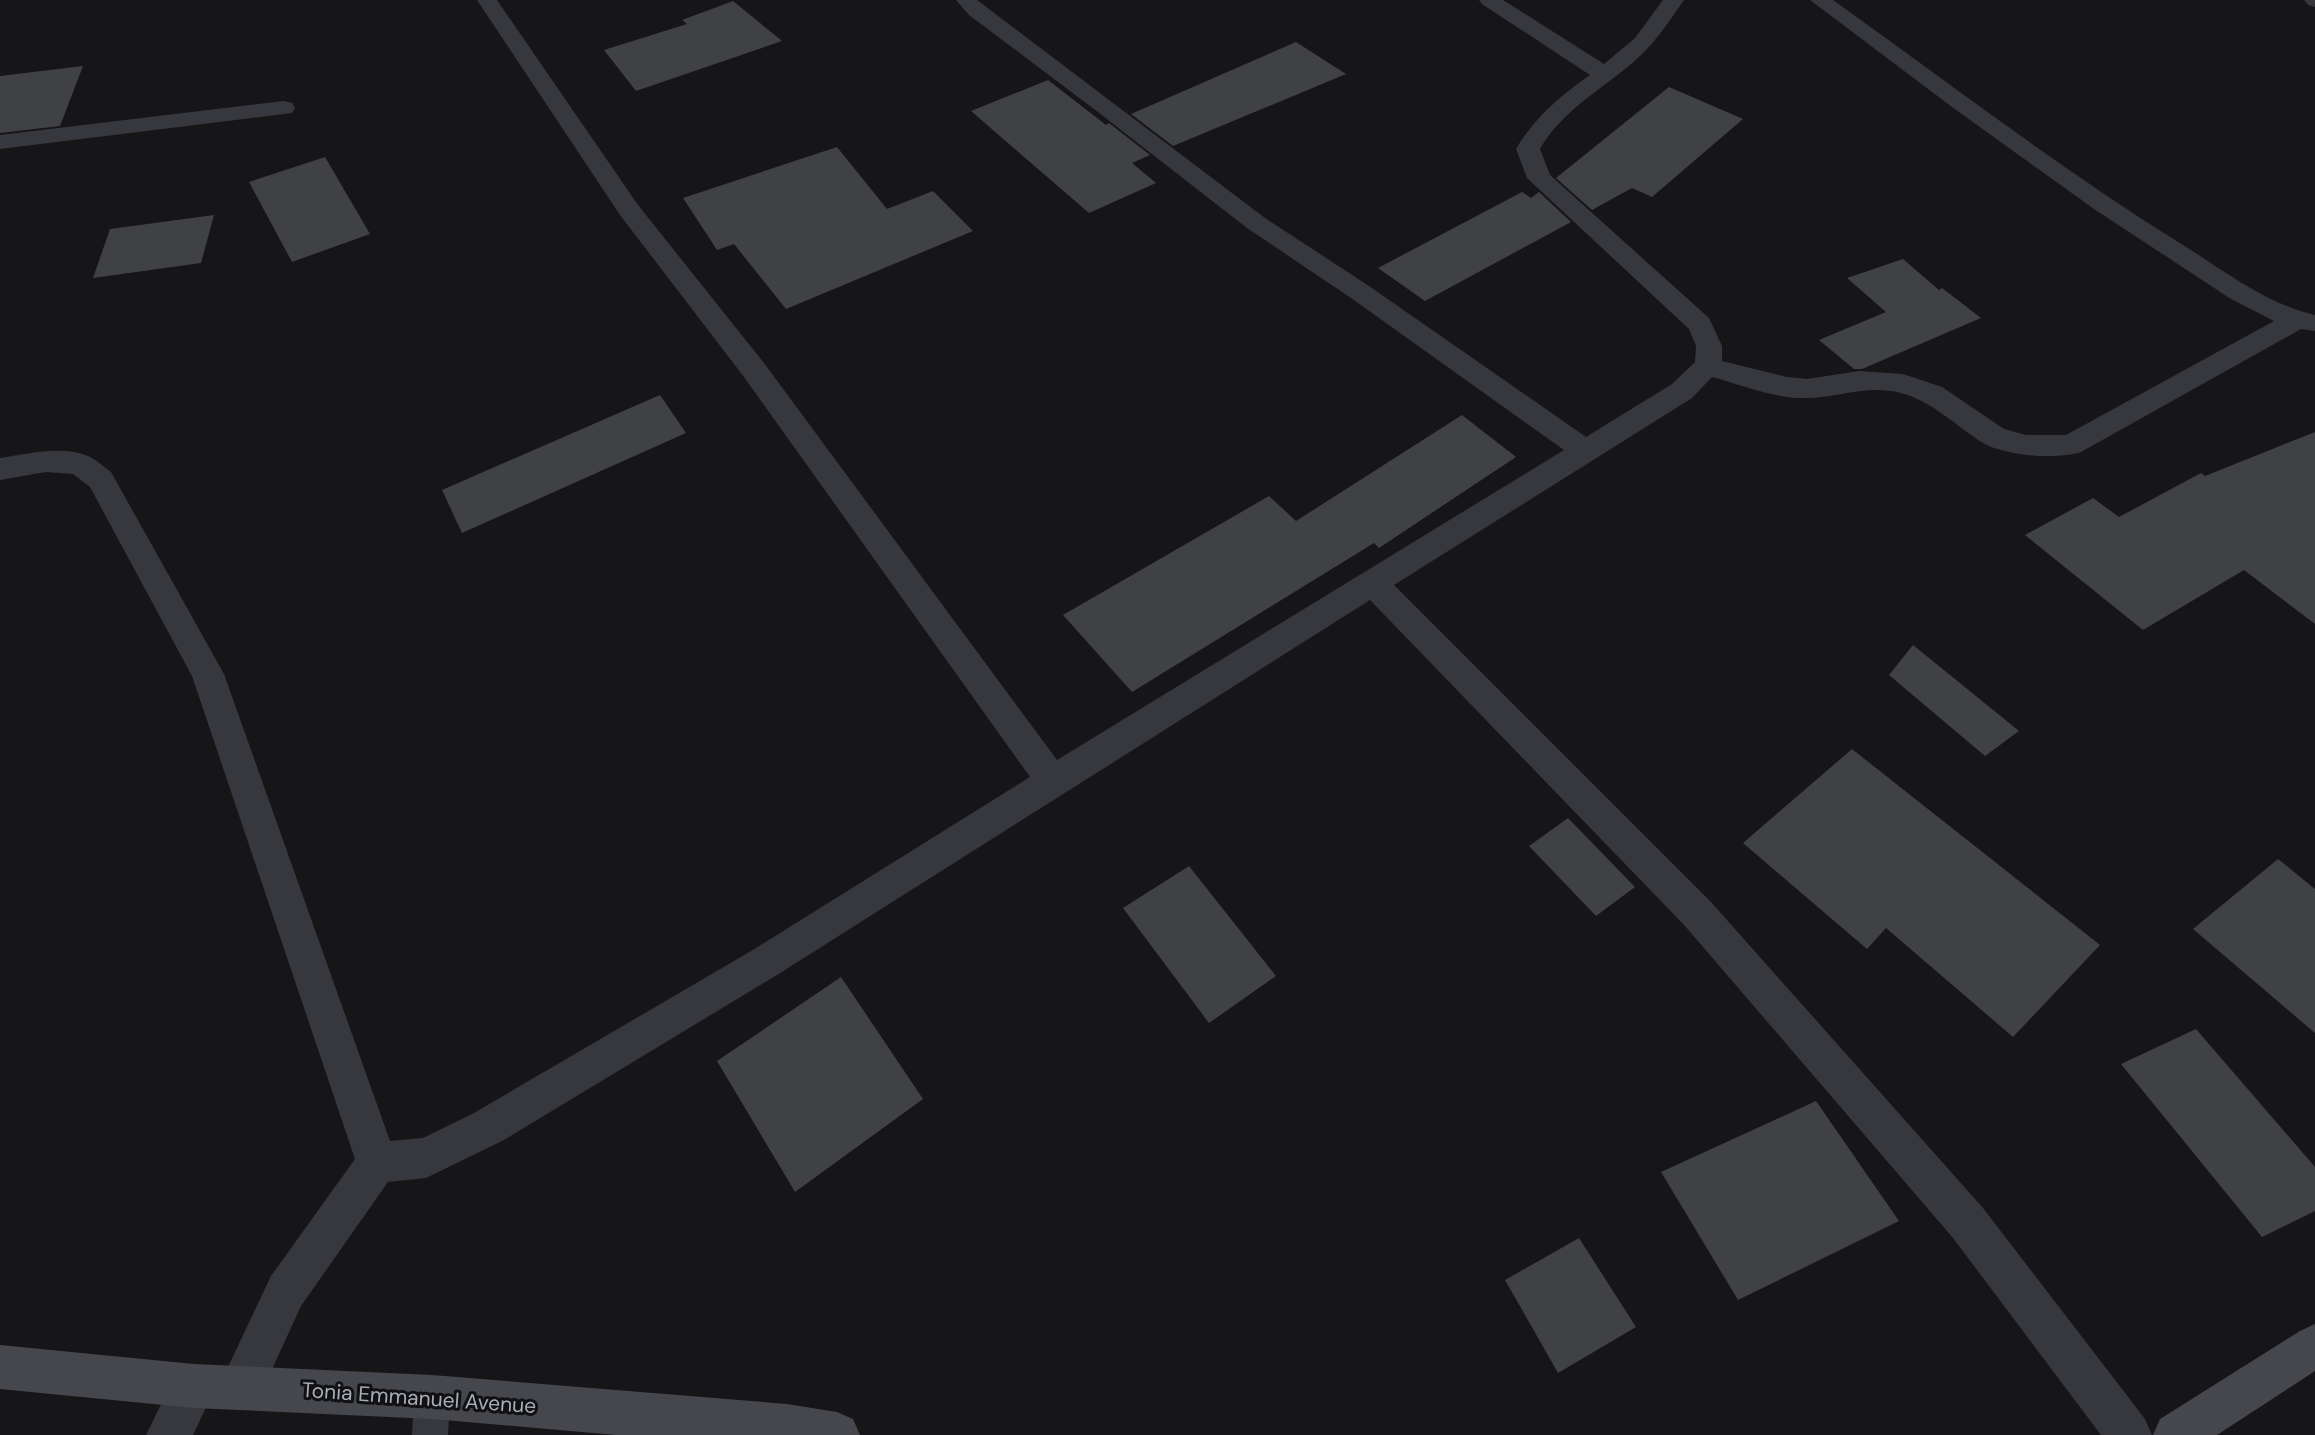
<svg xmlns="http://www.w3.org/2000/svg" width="2315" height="1435" font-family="'DM Sans',sans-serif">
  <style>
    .building { fill: #404145 }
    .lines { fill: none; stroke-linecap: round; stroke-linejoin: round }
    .lane { fill: #37383d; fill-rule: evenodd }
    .street { fill: #37383d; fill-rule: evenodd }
    .secondary { fill: #45474d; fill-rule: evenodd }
    .labels { text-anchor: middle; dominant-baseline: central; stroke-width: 6; stroke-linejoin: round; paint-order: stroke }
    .near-street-label { font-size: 21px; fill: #a8adb8; stroke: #111113 }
  </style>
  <rect width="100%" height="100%" fill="#161618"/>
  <!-- building -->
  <g class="building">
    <polygon points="733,1 782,41 636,91 604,50 687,24 682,20"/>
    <polygon points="1296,42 1346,74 1173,146 1131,114"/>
    <polygon points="83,66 60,126 0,133 0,76"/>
    <polygon points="1048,80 1106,125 1109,123 1150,155 1132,163 1156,183 1089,213 971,111"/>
    <polygon points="1669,87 1743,119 1652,197 1632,188 1592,210 1556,178"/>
    <polygon points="837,147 887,209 933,191 973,231 786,309 734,244 717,250 683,198"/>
    <polygon points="325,157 370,234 292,262 249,182"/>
    <polygon points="1522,192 1531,198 1539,192 1571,222 1425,301 1378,268"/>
    <polygon points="214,215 201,263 93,278 110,229"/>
    <polygon points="1903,259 1939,290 1942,288 1981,318 1862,369 1854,369 1819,340 1886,312 1847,278"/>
    <polygon points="660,395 686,433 462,533 442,490"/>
    <polygon points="1462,415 1516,457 1379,548 1374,543 1132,692 1063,615 1269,496 1296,521"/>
    <polygon points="2315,432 2315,624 2244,570 2143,630 2025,535 2093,498 2119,517 2201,473 2205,476"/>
    <polygon points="1913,645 2019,731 1985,756 1889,675"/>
    <polygon points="1852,749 2100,945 2013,1037 1886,928 1867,949 1743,843"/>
    <polygon points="1568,818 1635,887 1596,916 1529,846"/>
    <polygon points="2278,859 2315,889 2315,1033 2193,929"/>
    <polygon points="1189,866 1276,976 1209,1023 1123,908"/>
    <polygon points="841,977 923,1099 795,1192 717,1061"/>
    <polygon points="2196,1029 2315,1167 2315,1211 2262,1237 2121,1064"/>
    <polygon points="1816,1101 1899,1221 1738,1300 1661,1172"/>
    <polygon points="1579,1238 1636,1327 1558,1373 1505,1280"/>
  </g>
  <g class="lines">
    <!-- lane -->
    <polygon class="lane" points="432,1379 445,1384 450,1397 448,1435 412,1435 414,1397 419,1384"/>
    <!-- street -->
    <g class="street">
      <path d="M477 0H497L638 205 764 363 1057 760 1564 450 1351 298 1247 228 1094 109 969 15 956 0H977L1265 218 1369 286 1586 437 1672 384 1695 362 1696 346 1689 329 1527 178 1516 149C1535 117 1560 96 1590 75L1482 4 1479 0H1503L1604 64 1635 38 1663 0H1684C1668 23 1653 46 1631 64 1599 91 1561 112 1540 149L1550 175 1709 318 1722 346V361L1787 377 1807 379 1859 371 1903 374 1942 387 2004 429 2026 435H2066L2274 321 2231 299 2094 209 1952 107 1810 0H1833C1949 83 2062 170 2183 245 2225 271 2266 304 2315 315V331L2301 329 2081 452C2056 460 2006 456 1983 443 1956 426 1932 401 1901 393 1867 384 1838 398 1806 398 1775 399 1742 385 1712 377L1692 398 1394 585 1711 902 1983 1208 2145 1419 2152 1435H2101L1953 1238 1685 926 1370 600 777 975 502 1141 426 1178 388 1182 301 1306 257 1402 241 1408 225 1402 219 1386 271 1276 355 1159 192 676 90 487 73 474 46 472 0 480V458C27 454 62 445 88 456 97 460 104 467 111 472L224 674 390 1141 423 1138 474 1113 751 951 1030 777 744 377 620 215Z"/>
      <polygon points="2304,0 2315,0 2315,7 2308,5"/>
      <polygon points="284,101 292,103 295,108 292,113 0,149 0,135"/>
      <polygon points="194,1364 210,1370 216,1386 193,1435 146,1435 178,1370"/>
    </g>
    <!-- secondary -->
    <g class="secondary">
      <polygon points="2315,1324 2315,1371 2217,1435 2153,1435 2160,1419 2300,1331"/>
      <polygon points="0,1345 194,1364 432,1375 787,1404 837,1412 853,1419 860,1435 616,1435 432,1419 194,1408 0,1389"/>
    </g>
  </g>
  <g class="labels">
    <!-- near-street labels -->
    <g class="near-street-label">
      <text transform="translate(419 1398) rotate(4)">Tonia Emmanuel Avenue</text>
    </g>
  </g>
</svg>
